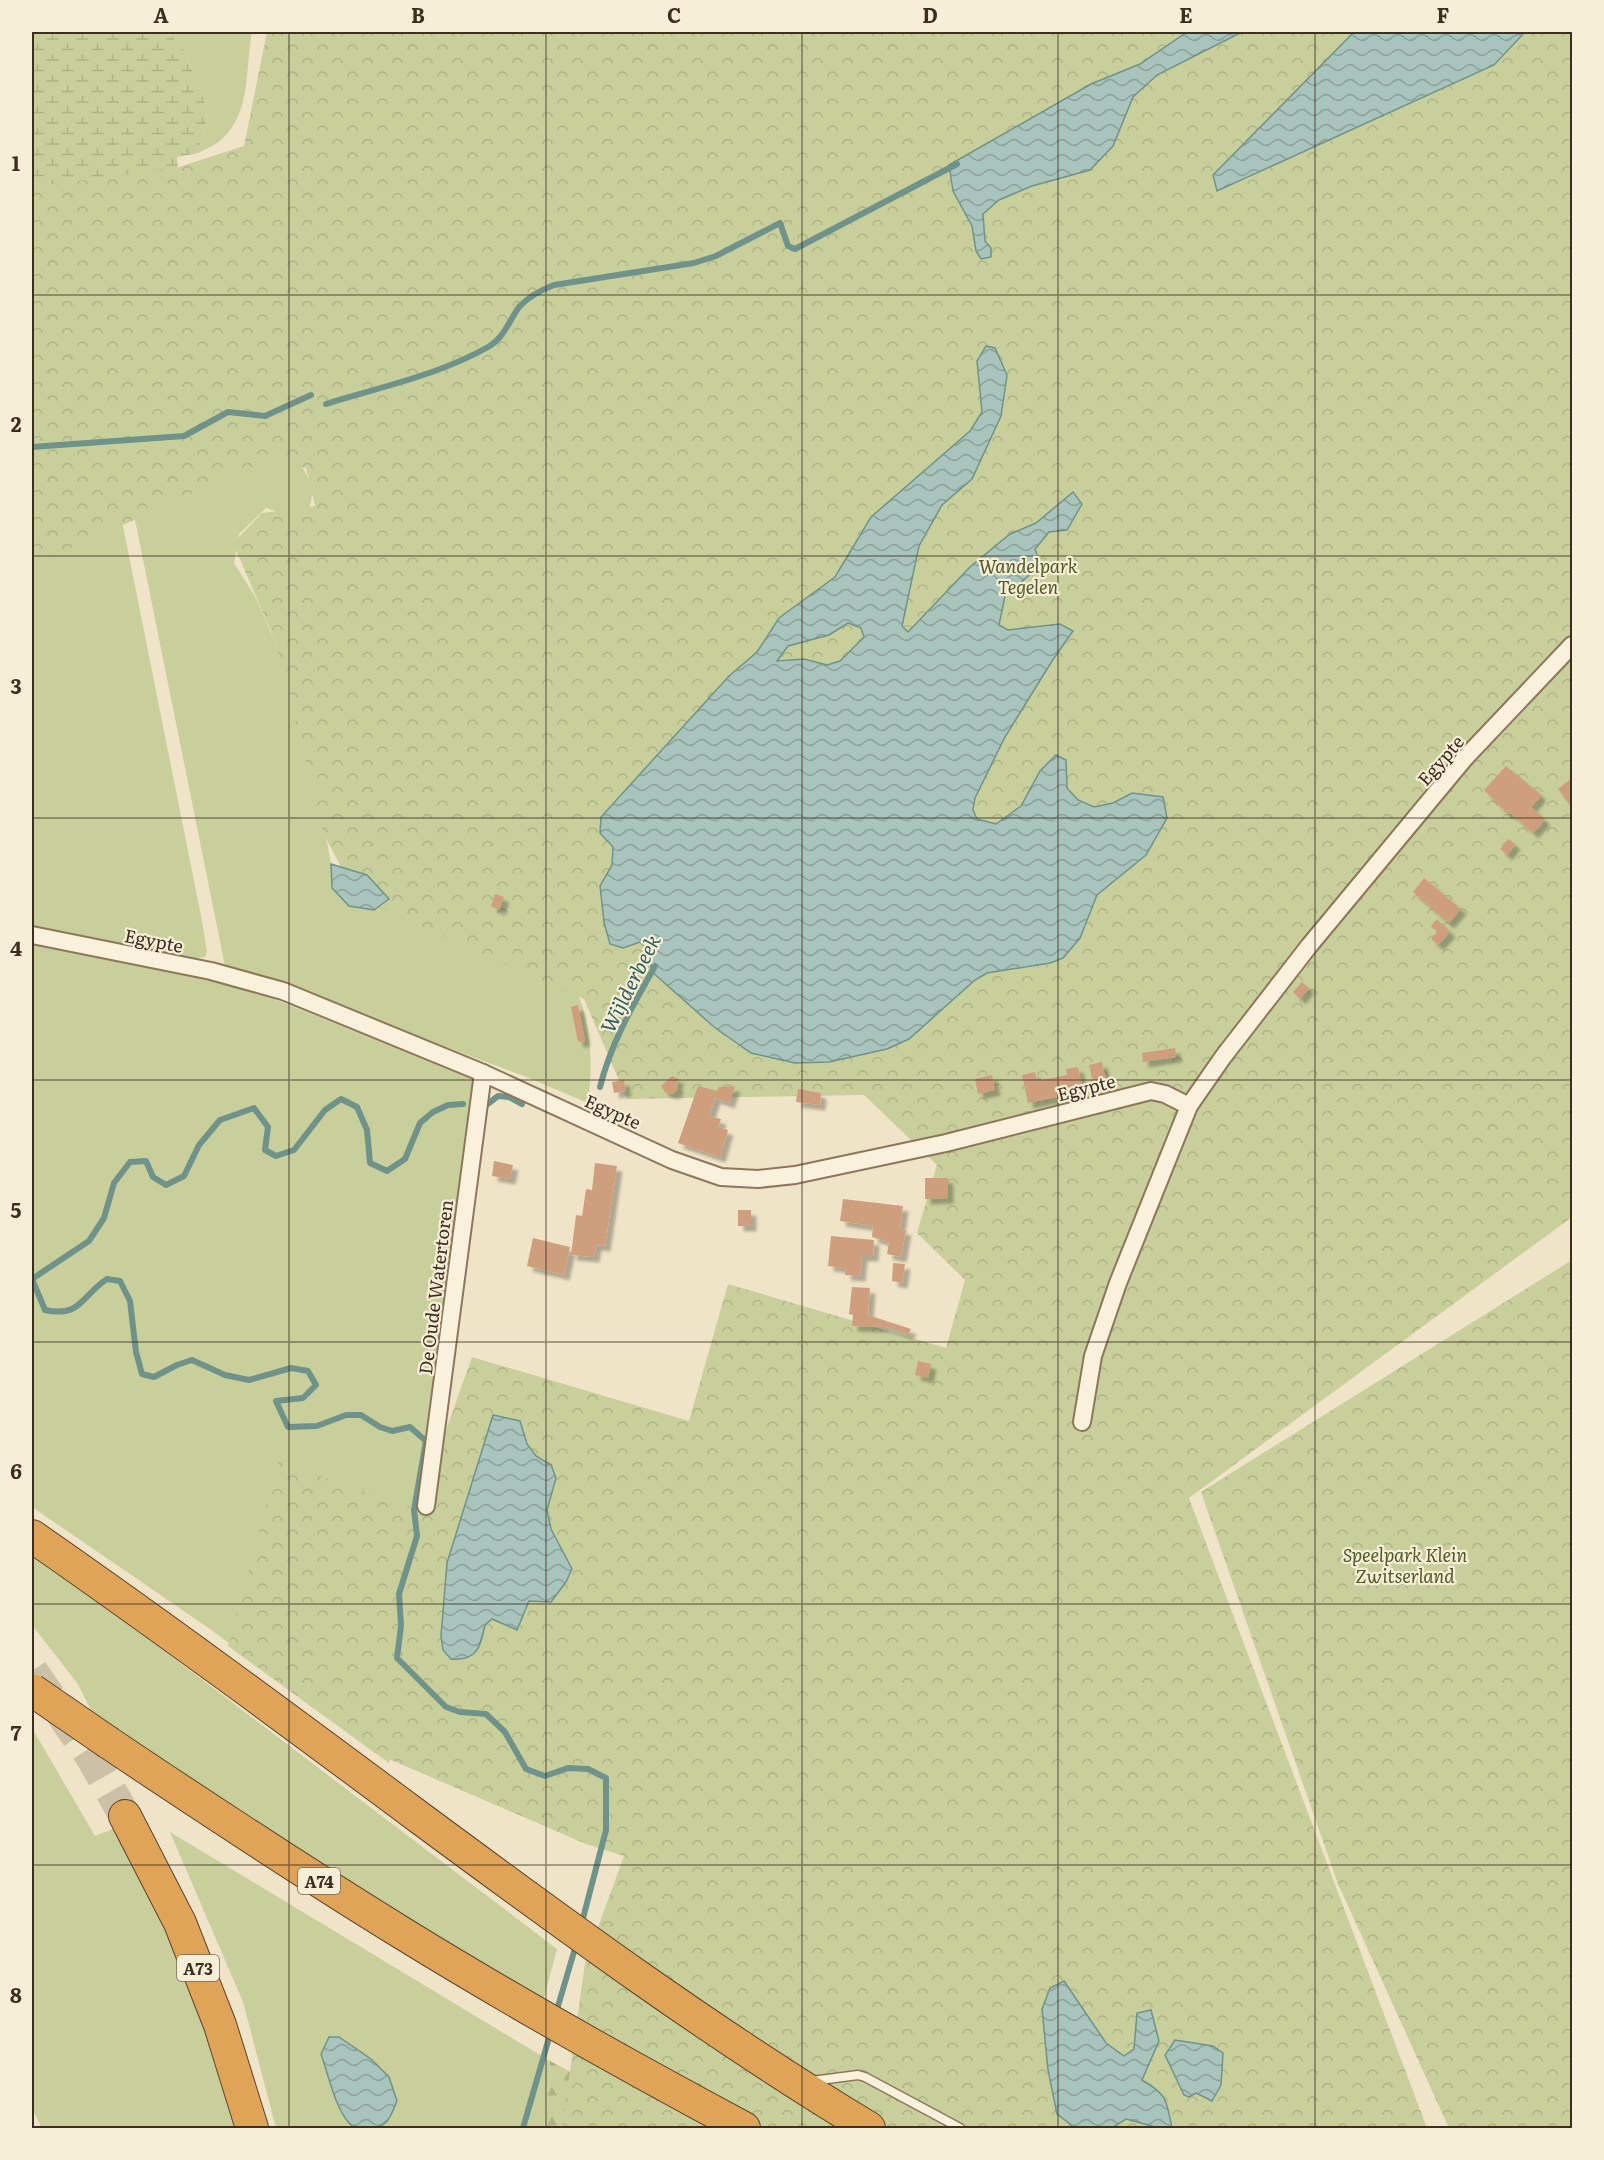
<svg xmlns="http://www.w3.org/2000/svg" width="1604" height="2160" font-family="Literata,serif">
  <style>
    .grass { fill: #c9cf9b }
    .forest { fill: url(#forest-firs) }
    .wetland { fill: url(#wetland-marsh) }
    .park { fill: url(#park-crowns) }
    .water { fill: url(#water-waves); stroke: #6f938a; stroke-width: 1.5; fill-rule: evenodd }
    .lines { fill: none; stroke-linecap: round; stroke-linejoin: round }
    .stream { stroke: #6f938a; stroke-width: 6 }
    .building { fill: #cf9f7d; filter: url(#shadow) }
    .motorway-tunnel { stroke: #ccc0a6; stroke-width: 32; stroke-dasharray: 32 16; stroke-linecap: butt }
    .service-casing { stroke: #8d765c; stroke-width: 11 }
    .minor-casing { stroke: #8d765c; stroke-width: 20 }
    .motorway-casing { stroke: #5b4430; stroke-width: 34 }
    .service { stroke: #faf1dc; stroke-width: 8 }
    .minor { stroke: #faf1dc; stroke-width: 16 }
    .motorway { stroke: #e0a458; stroke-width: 32 }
    .motorway-bridge-casing { stroke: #5b4430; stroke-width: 34; stroke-linecap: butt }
    .motorway-bridge { stroke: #e0a458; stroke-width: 32 }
    .grid { fill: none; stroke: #3d2e20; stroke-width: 1.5; stroke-opacity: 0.55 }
    .labels { text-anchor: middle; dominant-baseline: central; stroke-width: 4.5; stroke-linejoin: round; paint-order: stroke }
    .shield { fill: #f7eed8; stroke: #756857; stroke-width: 1.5 }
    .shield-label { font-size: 16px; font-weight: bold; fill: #3d2e20 }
    .park-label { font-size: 18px; font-style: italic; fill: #4d5a26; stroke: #f7eed8 }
    .street-label { font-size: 18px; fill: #3d2e20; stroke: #f7eed8 }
    .water-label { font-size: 20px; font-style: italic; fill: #2f5d5a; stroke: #f7eed8 }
    .neatline { fill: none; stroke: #3d2e20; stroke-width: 2 }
    .grid-label { font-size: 20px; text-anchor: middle; font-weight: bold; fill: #3d2e20 }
  </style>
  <defs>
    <pattern id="forest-firs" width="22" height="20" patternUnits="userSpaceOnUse" patternTransform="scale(1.5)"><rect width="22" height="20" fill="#c9cf9b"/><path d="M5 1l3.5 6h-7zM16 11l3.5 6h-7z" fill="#aeb285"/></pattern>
    <pattern id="wetland-marsh" width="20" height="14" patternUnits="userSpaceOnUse" patternTransform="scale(1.5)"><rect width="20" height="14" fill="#c9cf9b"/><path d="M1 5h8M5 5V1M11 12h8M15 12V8" fill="none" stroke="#aeb285"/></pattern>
    <pattern id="park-crowns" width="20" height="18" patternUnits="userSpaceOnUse" patternTransform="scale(1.5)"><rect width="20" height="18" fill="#c9cf9b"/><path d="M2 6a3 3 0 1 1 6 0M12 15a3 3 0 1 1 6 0" fill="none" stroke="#aeb285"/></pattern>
    <pattern id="water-waves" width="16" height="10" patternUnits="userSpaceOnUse" patternTransform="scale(1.5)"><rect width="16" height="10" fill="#a9c4bc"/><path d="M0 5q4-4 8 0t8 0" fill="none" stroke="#8ba098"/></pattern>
    <filter id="shadow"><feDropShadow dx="5.5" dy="5.5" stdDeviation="1.5" flood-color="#0004"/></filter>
  </defs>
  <rect width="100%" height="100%" fill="#f0e4c8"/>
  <!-- grass -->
  <g class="grass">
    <path d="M168 32H252C245 67 252 112 222 139 216 145 206 149 198 153L209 112 184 50Z"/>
    <path d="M287 442 311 482 313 492 309 509 282 513 266 508 239 534 234 563 256 598 278 648 309 742 331 864 332 888 389 899 574 985C592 1023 593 1062 588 1103L524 1076 225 966 130 495Z"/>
    <polygon points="120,511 202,921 207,952 205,957 198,958 58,935 32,928 32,555"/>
    <polygon points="32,944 183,973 254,991 488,1085 488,1098 389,1763 210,1629 32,1507"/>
    <polygon points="32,1557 121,1618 557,1949 544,1998 387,1910 96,1721 78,1684 32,1625"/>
    <polygon points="32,1728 95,1836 118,1827 157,1909 218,2054 234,2128 42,2128 32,2109"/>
    <polygon points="170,1832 550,2061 548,2097 544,2128 377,2128 387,2123 350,2124 359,2128 276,2128 243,2002"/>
  </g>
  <!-- forest -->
  <polygon class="forest" points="550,2061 599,2087 592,2128 544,2128 548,2097"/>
  <!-- wetland -->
  <polygon class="wetland" points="32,32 168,32 184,50 209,112 198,153 177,157 183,223 32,441"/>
  <!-- park -->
  <g class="park">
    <polygon points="267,32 1572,32 1572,1217 1189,1498 1427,2128 562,2128 585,1963 624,1856 586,1844 375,1753 228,1646 278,1462 418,1509 472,1357 689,1421 728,1284 946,1348 965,1280 917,1233 937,1165 864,1095 627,1099 584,999 357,897 324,835 276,643 233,543 262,513 315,506 306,468 267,460 32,566 32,187 176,168 244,146"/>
    <polygon points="1572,1260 1572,2128 1449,2128 1338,1884 1201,1492"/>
  </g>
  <!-- water -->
  <g class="water">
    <polygon points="1187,32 1242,32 1157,75 1133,97 1113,146 1090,170 1032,186 999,200 983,214 985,241 991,248 991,257 981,259 976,251 972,226 953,191 949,165 1091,84 1140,64"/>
    <polygon points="1354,32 1525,32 1494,65 1217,191 1213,175"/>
    <path d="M986 346 995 348 1007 375 1001 416 972 479 942 505 919 546 902 626 908 632 970 567 1010 534 1036 523 1073 492 1082 504 1067 530 1049 532 1035 549 1041 565 1005 596 999 625 1008 630 1060 624 1073 631 1052 661 1005 737 975 798 973 810 977 819 996 824 1021 806 1040 771 1056 755 1066 760 1067 788 1078 800 1094 807 1113 803 1132 793 1163 797 1167 818 1146 855 1097 895 1080 938 1063 958 1050 963 987 973 975 980 909 1039 887 1049 829 1062 795 1063 751 1053 714 1027 651 971 650 952 640 942 623 948 610 944 604 922 600 886 612 865 613 847 600 833 601 817 729 676 757 652 779 618 835 577 871 517 970 431 982 412 977 361ZM848 623 861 628 864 637 840 661 827 665 804 659 777 661 788 646 829 635Z"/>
    <polygon points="331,864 367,875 389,899 374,910 349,906 332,888"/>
    <path d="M493 1415 520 1421 527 1444 536 1456 551 1465 556 1478 547 1510 551 1529 572 1569 566 1582 551 1602 529 1601 517 1630 492 1619 485 1625C480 1648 477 1661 451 1659L443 1650 441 1636 447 1563Z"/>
    <path d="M1064 1981 1106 2043 1124 2056 1134 2049 1137 2013 1151 2010 1159 2041 1142 2080C1168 2095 1166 2100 1172 2128H1154L1152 2126 1126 2119 1112 2128H1075L1057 2114 1048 2070 1042 2009 1050 1988Z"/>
    <path d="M329 2037H339L371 2059 389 2077 397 2101C389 2119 389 2128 366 2128 360 2128 353 2128 349 2123 335 2107 328 2074 321 2054Z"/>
    <polygon points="1175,2040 1213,2046 1223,2053 1221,2085 1212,2101 1196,2093 1189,2097 1184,2095 1165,2055"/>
  </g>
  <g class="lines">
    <!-- stream -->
    <g class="stream">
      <path d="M326 404C380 387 439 375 488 347 504 338 509 321 519 307 529 296 541 290 554 285L694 263 716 256 780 223 788 246 795 249 957 164"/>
      <polyline points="32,447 184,436 228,412 265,416 311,395"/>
      <path d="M600 1087C611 1043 633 1005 655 966"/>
      <polyline points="485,1106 498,1096 509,1097 522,1104"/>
      <path d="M32 1279 45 1310C81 1318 82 1295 107 1279L120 1281 130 1301 136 1352 142 1374 154 1377 177 1365 192 1360 225 1375 249 1380 291 1368 308 1371 316 1385 303 1398 276 1401 288 1427 317 1426 346 1415H361L380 1427 392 1431 410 1427 426 1441 414 1510 417 1536 399 1594 401 1626 397 1658 446 1707 460 1712 486 1714 505 1732 526 1769 545 1776 568 1768 588 1769 606 1778V1830L581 1926"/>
      <polyline points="32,1279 89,1241 104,1218 114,1183 130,1162 146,1161 153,1177 166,1185 184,1176 199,1145 220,1120 254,1108 268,1127 265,1150 276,1156 294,1150 325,1110 341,1099 357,1107 367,1130 370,1163 387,1171 405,1159 420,1123 433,1112 448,1105 463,1104"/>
      <polyline points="556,2013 576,1945"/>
      <polyline points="523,2128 551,2031"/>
    </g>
  </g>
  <!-- building -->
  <g class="building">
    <polygon points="1506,766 1539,793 1540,797 1531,807 1545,820 1533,833 1512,814 1507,813 1484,790"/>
    <polygon points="1572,778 1572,803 1570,805 1558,789"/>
    <polygon points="1509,839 1515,844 1507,855 1500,849"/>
    <polygon points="1424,878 1461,909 1449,923 1413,892"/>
    <polygon points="495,894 504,897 499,910 491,906"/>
    <polygon points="1437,919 1450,932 1438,945 1431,939 1437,932 1431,926"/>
    <polygon points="1302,982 1309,988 1300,999 1293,992"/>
    <polygon points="578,1005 585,1041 578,1042 571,1007"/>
    <polygon points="1175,1048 1176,1057 1143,1062 1142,1053"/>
    <polygon points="1102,1062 1106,1080 1093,1083 1089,1065"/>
    <polygon points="1078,1067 1082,1085 1070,1088 1072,1094 1028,1103 1022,1075 1035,1072 1037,1081 1067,1075 1066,1069"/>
    <polygon points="992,1075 995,1090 978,1094 975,1079"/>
    <polygon points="672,1076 679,1079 677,1082 678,1089 673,1094 665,1092 661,1086"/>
    <polygon points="624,1080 626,1091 614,1093 612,1082"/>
    <polygon points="698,1086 717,1091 719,1087 735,1086 729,1103 715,1098 709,1116 721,1119 718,1127 728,1130 720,1157 678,1143"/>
    <polygon points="798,1089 821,1093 820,1105 796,1102"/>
    <polygon points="621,1112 628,1116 625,1122 618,1119"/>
    <polygon points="494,1161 513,1165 510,1179 492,1176"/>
    <polygon points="595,1163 617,1166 605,1246 596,1245 594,1257 571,1255 576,1215 582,1216 586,1189 592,1190"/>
    <polygon points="925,1178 948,1178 948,1198 925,1199"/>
    <polygon points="843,1199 903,1206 900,1229 906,1230 901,1257 887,1254 889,1242 872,1237 873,1226 840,1221"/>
    <rect x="738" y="1210" width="13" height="16"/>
    <polygon points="831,1236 874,1240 873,1256 862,1256 860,1276 845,1275 846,1268 828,1266"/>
    <polygon points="533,1238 570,1247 564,1275 527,1266"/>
    <polygon points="893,1263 905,1264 902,1283 892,1281"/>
    <polygon points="852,1287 870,1288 868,1315 911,1329 909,1333 907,1334 886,1327 852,1326 853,1315 849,1314"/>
    <polygon points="918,1361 931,1364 928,1378 915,1375"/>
  </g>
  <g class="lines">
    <!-- motorway-tunnel -->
    <polyline class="motorway-tunnel" points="32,1671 92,1758 125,1816"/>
    <defs>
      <polyline id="service" points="812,2081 858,2075 865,2077 960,2128"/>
      <g id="minor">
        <polyline points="32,935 211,971 283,991 483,1073 672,1160 721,1177 758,1179 795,1175 946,1143 1151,1091 1165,1094 1189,1106"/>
        <polyline points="1082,1422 1093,1356 1118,1283 1189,1106 1223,1057 1309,946 1465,758 1572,645"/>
        <polyline points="426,1506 483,1073"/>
      </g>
      <g id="motorway">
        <path d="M32 1536C163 1627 291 1722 420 1818 566 1926 713 2034 869 2128"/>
        <path d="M109 1743C206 1808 303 1872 402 1933 514 2002 628 2066 744 2128"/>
        <polyline points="125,1816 180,1923 220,2025 252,2128"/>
      </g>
    </defs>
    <!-- service casing -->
    <use href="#service" class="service-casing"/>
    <!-- minor casing -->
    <use href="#minor" class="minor-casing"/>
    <!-- motorway casing -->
    <use href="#motorway" class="motorway-casing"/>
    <!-- service -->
    <use href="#service" class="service"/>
    <!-- minor -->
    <use href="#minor" class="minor"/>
    <!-- motorway -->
    <use href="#motorway" class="motorway"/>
    <defs>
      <polyline id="motorway-bridge" points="32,1690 109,1743"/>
    </defs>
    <!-- motorway-bridge casing -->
    <use href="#motorway-bridge" class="motorway-bridge-casing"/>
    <!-- motorway-bridge -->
    <use href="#motorway-bridge" class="motorway-bridge"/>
  </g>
  <!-- grid -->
  <path class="grid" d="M289 32V2128M546 32V2128M802 32V2128M1058 32V2128M1315 32V2128M32 295H1572M32 556H1572M32 818H1572M32 1080H1572M32 1342H1572M32 1604H1572M32 1865H1572"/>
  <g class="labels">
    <!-- shield labels -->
    <g class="shield">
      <rect x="298" y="1868" width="42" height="26" rx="4.5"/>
      <rect x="177" y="1955" width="42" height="26" rx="4.5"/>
    </g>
    <g class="shield-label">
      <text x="319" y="1881">A74</text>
      <text x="198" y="1968">A73</text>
    </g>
    <!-- park labels -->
    <g class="park-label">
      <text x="1028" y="565">Wandelpark<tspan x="1028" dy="21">Tegelen</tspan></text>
      <text x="1405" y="1554">Speelpark Klein<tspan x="1405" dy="21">Zwitserland</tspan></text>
    </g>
    <!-- street labels -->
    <g class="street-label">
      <text transform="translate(1440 760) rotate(-49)">Egypte</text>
      <text transform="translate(154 940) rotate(11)">Egypte</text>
      <text transform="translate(1086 1087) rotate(-14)">Egypte</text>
      <text transform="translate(613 1111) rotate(24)">Egypte</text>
      <text transform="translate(435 1287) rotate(-83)">De Oude Watertoren</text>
    </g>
    <!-- water labels -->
    <g class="water-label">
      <text transform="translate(629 983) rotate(-63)">Wijlderbeek</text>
    </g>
  </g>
  <!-- border -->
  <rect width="1604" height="2160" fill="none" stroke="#f7eed8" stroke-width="66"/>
  <rect x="33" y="33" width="1538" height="2094" class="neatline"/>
  <g class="grid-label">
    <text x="161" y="23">A</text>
    <text x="418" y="23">B</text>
    <text x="674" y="23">C</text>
    <text x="930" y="23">D</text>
    <text x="1186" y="23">E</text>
    <text x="1443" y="23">F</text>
    <text x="16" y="171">1</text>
    <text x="16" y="432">2</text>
    <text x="16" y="694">3</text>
    <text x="16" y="956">4</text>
    <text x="16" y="1218">5</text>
    <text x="16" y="1479">6</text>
    <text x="16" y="1741">7</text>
    <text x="16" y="2003">8</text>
  </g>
</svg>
